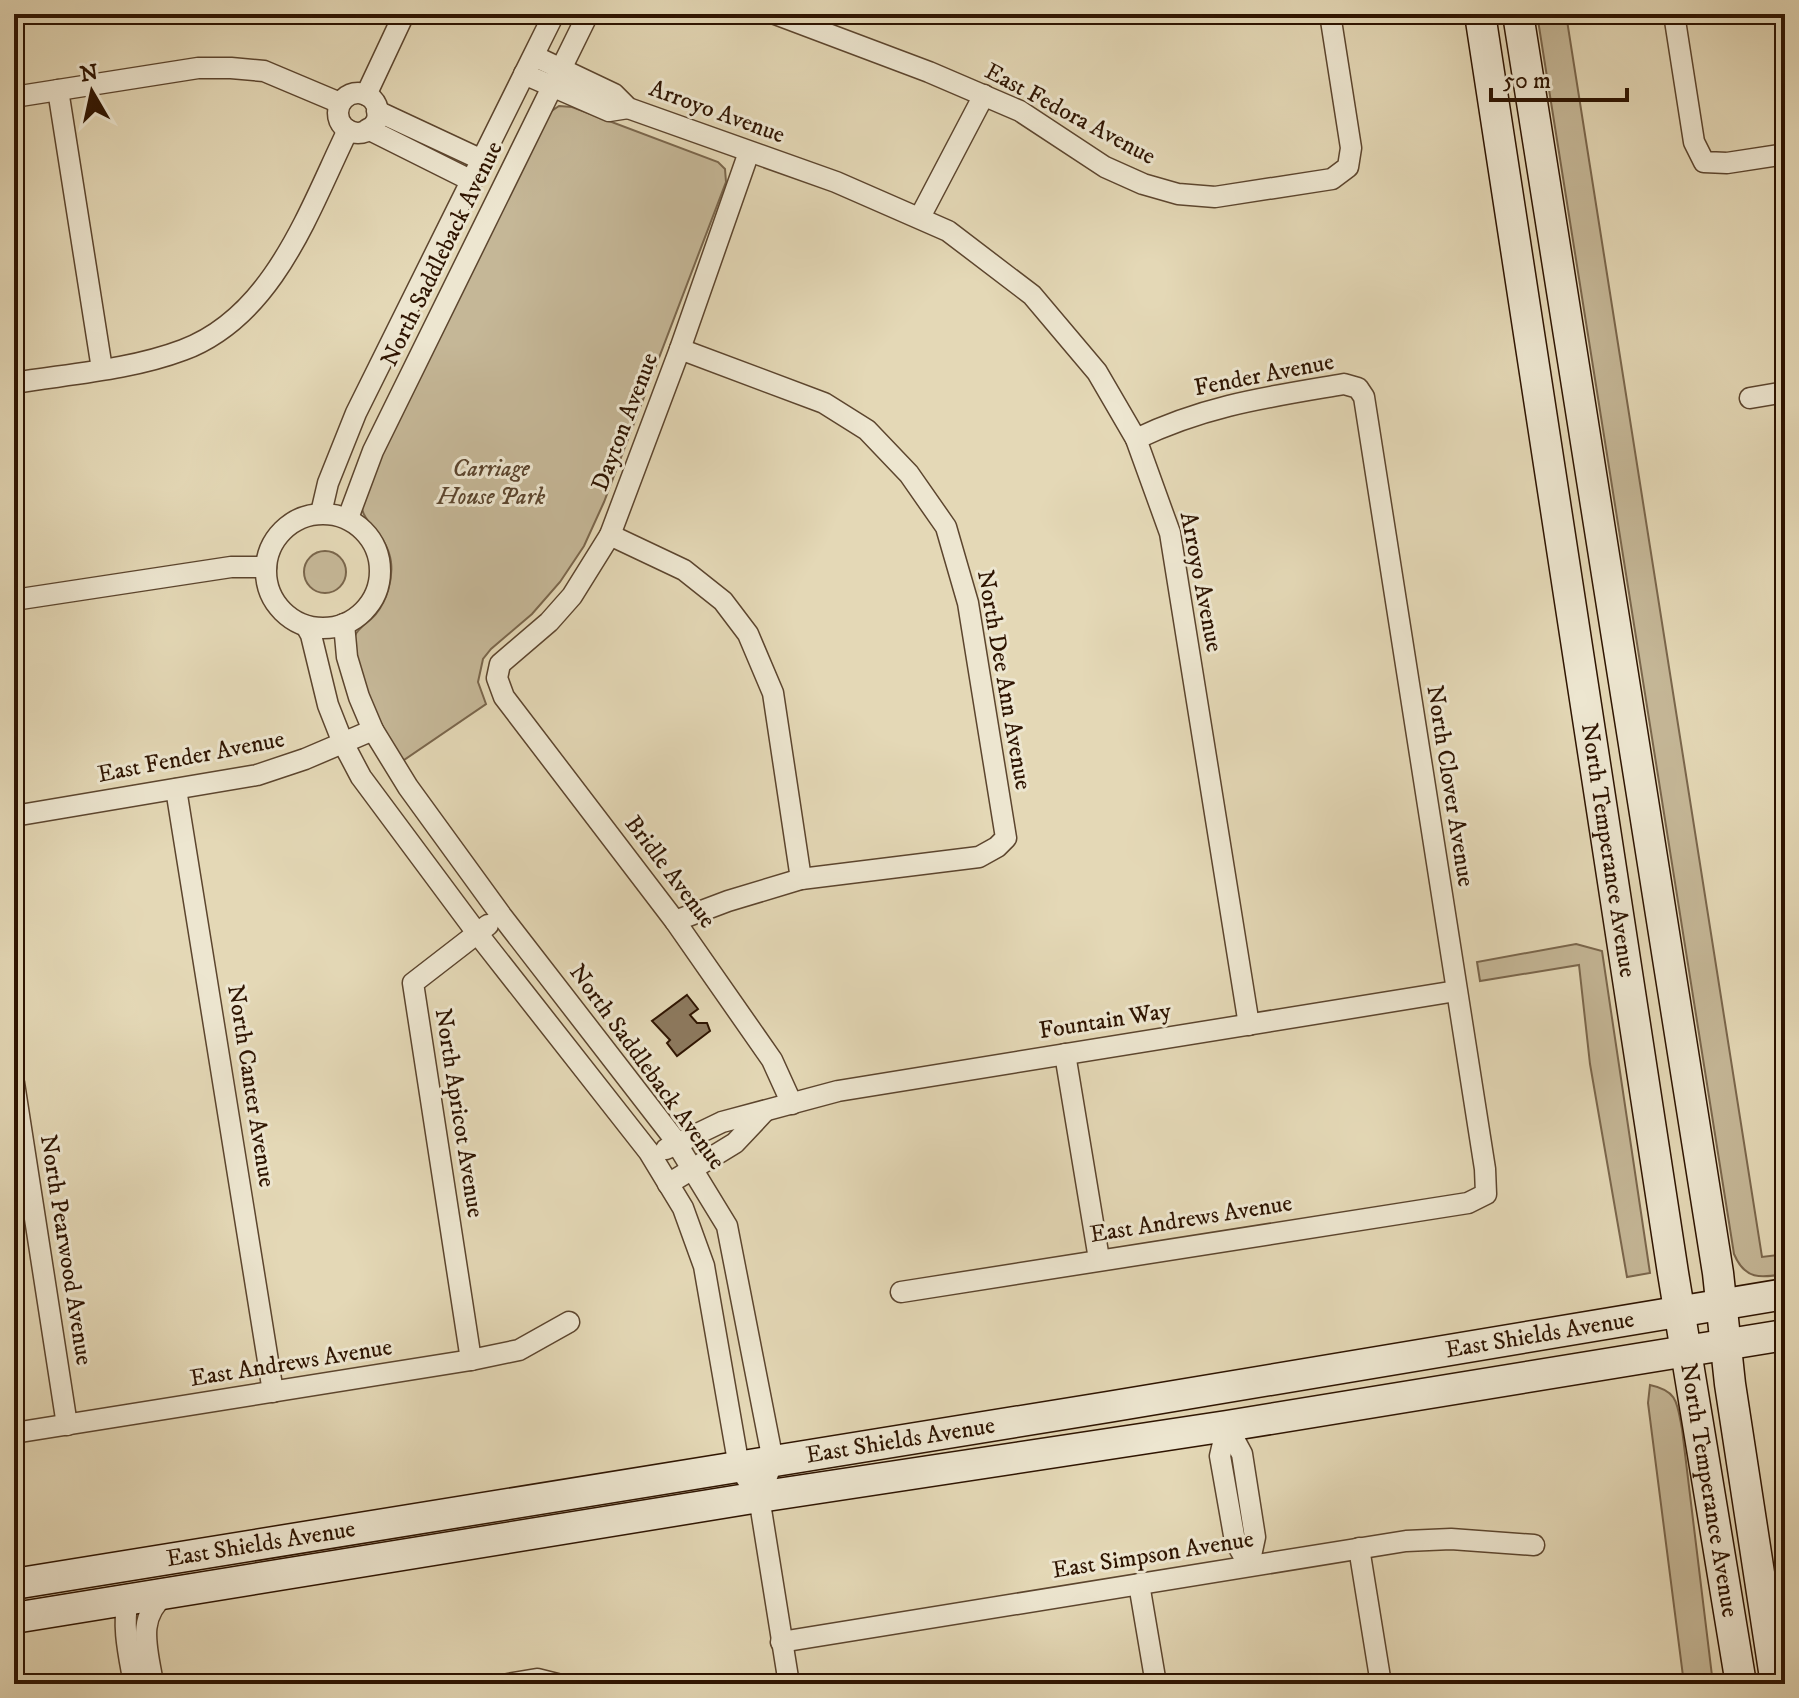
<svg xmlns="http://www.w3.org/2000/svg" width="1799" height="1698" font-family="'IM FELL DW Pica',serif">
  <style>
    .green { fill: #c5b797; stroke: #7a664c; stroke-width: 2 }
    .building { fill: #8d7a5f; stroke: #2e1401; stroke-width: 2 }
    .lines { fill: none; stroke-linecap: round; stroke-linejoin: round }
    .minor-casing { stroke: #5c452e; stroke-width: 23 }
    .secondary-casing { stroke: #2e1401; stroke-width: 33 }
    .minor { stroke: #ede6d0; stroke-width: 20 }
    .secondary { stroke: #ede6d0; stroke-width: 30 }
    .labels { text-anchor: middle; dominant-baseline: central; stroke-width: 6; stroke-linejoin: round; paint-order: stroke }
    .street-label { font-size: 24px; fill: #2e1401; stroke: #ede6d0 }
    .park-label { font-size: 24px; font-style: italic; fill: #5b452e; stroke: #ede6d0 }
  </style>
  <rect width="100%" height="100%" fill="#e4d8b6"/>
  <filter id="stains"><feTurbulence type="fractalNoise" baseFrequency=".0025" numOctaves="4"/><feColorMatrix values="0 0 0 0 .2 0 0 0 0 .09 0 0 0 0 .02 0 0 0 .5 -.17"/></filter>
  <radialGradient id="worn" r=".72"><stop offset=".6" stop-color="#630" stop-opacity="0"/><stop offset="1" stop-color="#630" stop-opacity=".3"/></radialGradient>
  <!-- green -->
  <g class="green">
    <path d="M1537 14H1566L1762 1257 1785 1254V1274C1760 1278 1745 1280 1734 1254Z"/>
    <path d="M559 106 572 107 718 162 725 169 726 182 604 502 584 546 560 582 532 614 491 649 483 659 478 682 486 704 401 762C388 739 347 662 355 636 358 627 370 622 376 614 387 600 393 580 391 562 387 534 366 527 362 509 359 495 372 475 376 462L550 112Z"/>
    <circle cx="325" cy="572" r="21"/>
    <polygon points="1576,944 1602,951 1650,1273 1627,1277 1590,1064 1579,965 1480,981 1477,962"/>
    <path d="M1650 1385C1678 1391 1677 1403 1682 1429L1713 1684H1684L1648 1403Z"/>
  </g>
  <!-- building -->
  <polygon class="building" points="687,995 698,1009 690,1015 697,1023 707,1023 710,1031 677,1056 667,1043 670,1040 652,1021"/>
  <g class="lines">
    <defs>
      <g id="minor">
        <polyline points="775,14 929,72 1020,111 1105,167 1143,184 1178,194 1215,197 1332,179 1348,167 1351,148 1330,14"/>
        <polyline points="1674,14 1694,142 1704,162 1727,163 1785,154"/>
        <polyline points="534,56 614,94 628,108 836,182 948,231 1032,295 1097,372 1136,439 1170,533 1249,1025"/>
        <polyline points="524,74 609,111 628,108"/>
        <polyline points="58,90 102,369"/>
        <circle cx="358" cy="113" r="20"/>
        <polyline points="366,95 404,14"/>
        <polyline points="14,97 198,68 231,68 264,71 340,103"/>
        <polyline points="377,111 482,160"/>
        <polyline points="368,129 472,181"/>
        <polyline points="749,152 680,349 610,535 572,596 549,622 500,664 497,678 504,697 675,921 772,1060 792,1104"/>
        <polyline points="920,217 984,95"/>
        <path d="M14 383C69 374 130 370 183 350 274 316 309 210 348 130"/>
        <polyline points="1750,398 1785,392"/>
        <polyline points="321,513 328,483 356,413 554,14"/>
        <circle cx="323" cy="571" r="57"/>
        <polyline points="348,518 373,451 588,14"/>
        <polyline points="610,535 684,570 723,601 748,634 773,693 801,879"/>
        <polyline points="14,600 231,567 266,567"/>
        <polyline points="344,624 347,657 359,697 373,730 408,787 501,915 672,1136 727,1226 773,1461 759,1497"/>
        <polyline points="306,626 311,635 328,705 343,743 361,777 477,933 649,1152 683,1208 704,1266 739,1467 759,1497 789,1684"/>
        <polyline points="176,789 273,1392"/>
        <polyline points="14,816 257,775 305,759 373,730"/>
        <polyline points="675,921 728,901 801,879 979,857 997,847 1006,838 968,603 946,527 909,474 867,430 824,403 680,349"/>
        <polyline points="1065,1054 1099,1259"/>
        <polyline points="14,1083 67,1425"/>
        <polyline points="666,1149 722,1122 838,1091 1456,991"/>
        <polyline points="668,1184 735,1143 765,1111"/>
        <path d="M901 1292 1468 1203 1486 1194 1485 1169 1364 397 1358 388 1344 384C1268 397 1207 405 1136 439"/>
        <polyline points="471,1360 413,983 488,925"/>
        <polyline points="1227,1426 1220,1456 1235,1541 1249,1565"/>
        <polyline points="1227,1426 1242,1454 1255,1537 1249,1565"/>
        <polyline points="14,1433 471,1360 519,1350 569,1322"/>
        <polyline points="1359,1548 1381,1684"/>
        <polyline points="1139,1584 1156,1684"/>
        <path d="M128 1599C122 1628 129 1655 134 1684"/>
        <polyline points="781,1642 1406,1541 1451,1539 1534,1545"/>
        <path d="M153 1684C148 1650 135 1618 166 1594"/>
        <polyline points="508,1684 537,1679 557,1684"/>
      </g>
      <g id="secondary">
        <path id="s1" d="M1480 14 1673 1273 1741 1684"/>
        <polyline points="1518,14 1718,1273 1730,1384 1776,1684"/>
        <path id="s2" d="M14 1584 1108 1407 1785 1294"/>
        <polyline points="14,1618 759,1497 1227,1426 1785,1335"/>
      </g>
    </defs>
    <!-- minor casing -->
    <use href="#minor" class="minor-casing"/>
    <!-- secondary casing -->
    <use href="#secondary" class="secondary-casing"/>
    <!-- minor -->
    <use href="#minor" class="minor"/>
    <!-- secondary -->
    <use href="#secondary" class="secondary"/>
  </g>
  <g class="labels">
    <!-- street labels -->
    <g class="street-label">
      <text transform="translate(717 112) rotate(20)">Arroyo Avenue</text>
      <text transform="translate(1070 114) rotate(28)">East Fedora Avenue</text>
      <text transform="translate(442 254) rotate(-64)">North Saddleback Avenue</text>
      <text transform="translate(1264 375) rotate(-11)">Fender Avenue</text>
      <text transform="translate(625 422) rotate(-69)">Dayton Avenue</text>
      <text transform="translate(1201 582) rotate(79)">Arroyo Avenue</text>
      <text transform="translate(1004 680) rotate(80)">North Dee Ann Avenue</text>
      <text transform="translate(191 757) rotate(-11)">East Fender Avenue</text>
      <text transform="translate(1450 786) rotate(81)">North Clover Avenue</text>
      <text stroke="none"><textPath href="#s1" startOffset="846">North Temperance Avenue</textPath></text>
      <text transform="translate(670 872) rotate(53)">Bridle Avenue</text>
      <text transform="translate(1105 1021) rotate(-9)">Fountain Way</text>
      <text transform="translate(647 1067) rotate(54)">North Saddleback Avenue</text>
      <text transform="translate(251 1086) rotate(81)">North Canter Avenue</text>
      <text transform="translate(459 1113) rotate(81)">North Apricot Avenue</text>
      <text transform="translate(1191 1219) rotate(-9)">East Andrews Avenue</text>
      <text transform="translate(66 1250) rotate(81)">North Pearwood Avenue</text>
      <text stroke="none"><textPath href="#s2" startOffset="1546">East Shields Avenue</textPath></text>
      <text transform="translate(291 1363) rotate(-9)">East Andrews Avenue</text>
      <text stroke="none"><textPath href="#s2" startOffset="898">East Shields Avenue</textPath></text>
      <text stroke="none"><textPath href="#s1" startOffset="1494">North Temperance Avenue</textPath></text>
      <text stroke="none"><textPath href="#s2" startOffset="250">East Shields Avenue</textPath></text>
      <text transform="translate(1153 1555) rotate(-9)">East Simpson Avenue</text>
    </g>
    <!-- park labels -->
    <g class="park-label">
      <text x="491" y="469">Carriage<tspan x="491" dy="28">House Park</tspan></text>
    </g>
  </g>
  <!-- margin -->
  <rect width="1799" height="1698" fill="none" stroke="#e4d8b6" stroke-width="48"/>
  <rect x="16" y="16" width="1767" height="1666" fill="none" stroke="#2e1401" stroke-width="4"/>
  <rect x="24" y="24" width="1751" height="1650" fill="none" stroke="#2e1401" stroke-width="2"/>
  <!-- north arrow -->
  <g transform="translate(92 92) rotate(351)" stroke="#ede6d0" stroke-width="6" paint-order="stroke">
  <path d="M0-6L14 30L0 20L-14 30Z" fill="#2e1401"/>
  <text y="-12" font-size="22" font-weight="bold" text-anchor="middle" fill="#2e1401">N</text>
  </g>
  <!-- scale -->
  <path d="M1491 88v12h136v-12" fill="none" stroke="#2e1401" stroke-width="4"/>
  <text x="1503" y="88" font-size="24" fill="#2e1401" stroke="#ede6d0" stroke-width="6" paint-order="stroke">50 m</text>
  <rect width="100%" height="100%" filter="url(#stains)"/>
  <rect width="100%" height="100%" fill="url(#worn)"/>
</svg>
